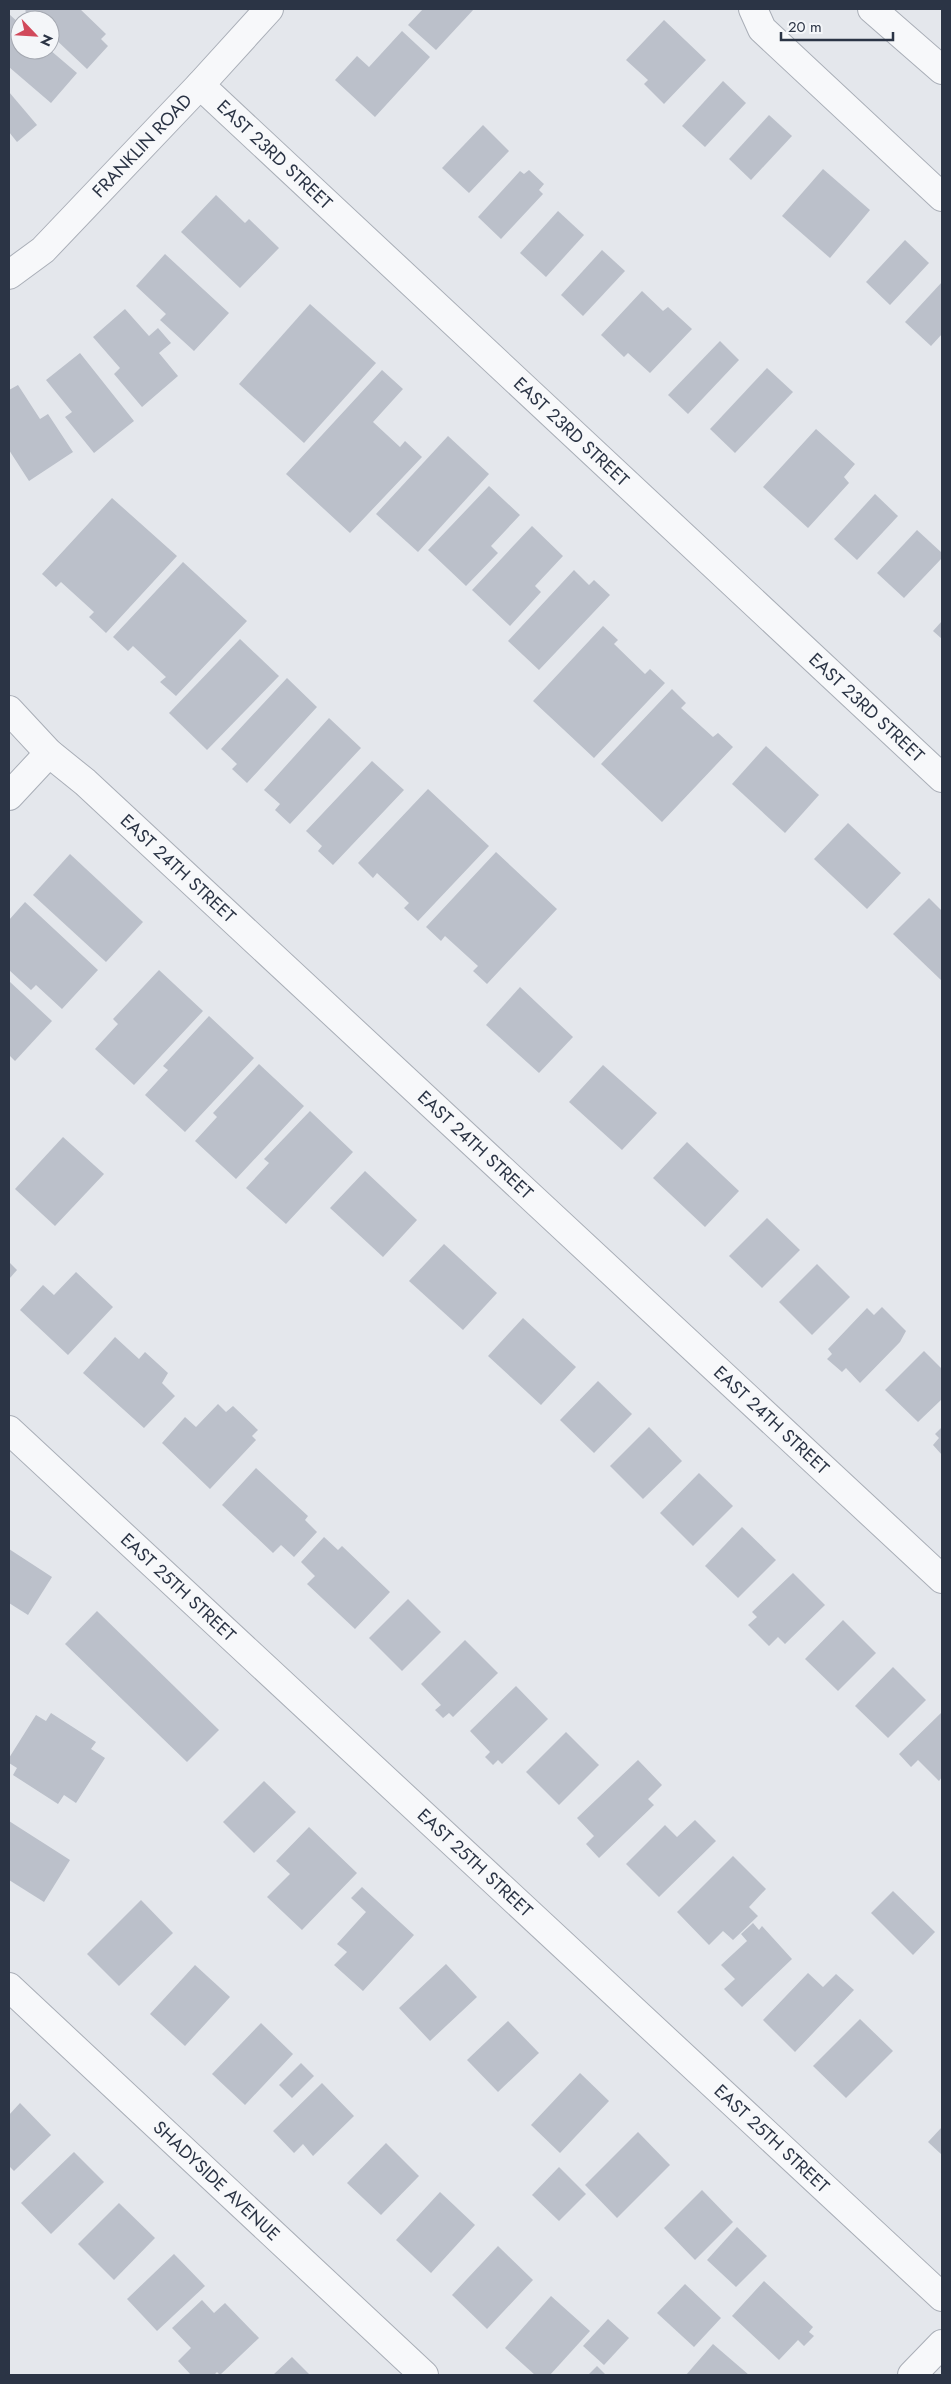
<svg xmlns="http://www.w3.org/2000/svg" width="951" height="2384" font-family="Jost,sans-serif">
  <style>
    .building { fill: #bbc0ca }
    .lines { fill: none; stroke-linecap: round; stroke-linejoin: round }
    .minor-casing { stroke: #a9aeb7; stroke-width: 30 }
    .minor { stroke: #f7f8fa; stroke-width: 28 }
    .labels { text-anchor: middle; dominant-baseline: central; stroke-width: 4; stroke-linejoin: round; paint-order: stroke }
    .street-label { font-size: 18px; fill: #2b3445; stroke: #f4f6f9 }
  </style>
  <rect width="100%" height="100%" fill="#e4e7ec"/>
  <!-- building -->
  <g class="building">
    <polygon points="27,9 80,9 106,34 101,39 108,46 87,69 50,34 50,20 35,20 25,11"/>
    <polygon points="423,9 474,9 436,50 408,25"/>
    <polygon points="9,14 20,24 20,50 50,50 77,73 51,103 9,67"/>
    <polygon points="664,20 706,60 664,104 644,84 648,80 626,60"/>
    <polygon points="402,31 430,57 375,117 335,80 357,56 369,67"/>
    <polygon points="723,81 746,103 705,147 682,126"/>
    <polygon points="9,92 37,125 17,142 9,132"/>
    <polygon points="769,115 792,136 751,180 729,159"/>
    <polygon points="483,125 509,151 469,193 442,168"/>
    <polygon points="823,169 870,210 830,258 782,216"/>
    <polygon points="529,170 544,184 539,190 543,194 501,239 478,217 520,171 524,174"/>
    <polygon points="216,195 245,223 249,219 279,248 240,288 181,232"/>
    <polygon points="558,211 584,235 546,277 520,253"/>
    <polygon points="905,240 929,263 890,305 866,282"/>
    <polygon points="602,250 625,271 583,316 561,295"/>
    <polygon points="165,254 229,313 194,351 160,320 166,314 136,286"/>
    <polygon points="942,282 942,334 931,346 905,322"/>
    <polygon points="642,291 663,311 668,307 692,329 650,373 628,353 624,357 601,335"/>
    <polygon points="310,304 376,363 304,443 239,384"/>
    <polygon points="125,309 149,336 158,328 171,343 159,353 178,376 142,407 114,374 120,368 93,337"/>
    <polygon points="720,341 739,360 688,414 668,395"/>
    <polygon points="80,353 134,421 94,453 65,417 72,412 46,380"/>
    <polygon points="767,368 793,392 735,453 710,429"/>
    <polygon points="382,370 403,389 373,422 400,447 405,441 422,457 350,533 286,474"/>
    <polygon points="18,385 40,419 48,414 73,452 29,481 9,450 9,390"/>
    <polygon points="816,429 855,464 844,477 849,483 808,528 763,487"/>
    <polygon points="448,436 489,474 418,552 376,514"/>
    <polygon points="489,486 520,515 491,546 498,553 466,586 428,550"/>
    <polygon points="875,494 898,516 857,560 834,539"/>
    <polygon points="112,498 177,556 106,633 89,617 94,612 61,582 56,587 42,574"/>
    <polygon points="532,526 563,556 535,586 541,592 510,626 472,590"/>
    <polygon points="917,530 942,553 942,558 904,598 877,573"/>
    <polygon points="183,562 247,621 176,696 160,682 166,677 133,646 128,651 113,637"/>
    <polygon points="574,570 589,585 594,580 610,595 539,670 508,641"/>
    <polygon points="942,621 942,639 933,631"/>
    <polygon points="603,626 618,640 614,644 645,674 650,669 665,683 594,758 533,701"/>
    <polygon points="240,639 279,676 207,750 169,713"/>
    <polygon points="287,678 317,707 247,783 232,769 237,764 221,749"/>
    <polygon points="672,689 686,703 681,708 713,737 718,733 733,747 662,822 601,764"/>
    <polygon points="329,718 361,748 290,824 275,810 280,804 264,790"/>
    <polygon points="766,746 819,795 785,833 732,784"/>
    <polygon points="372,761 404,790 333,865 318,851 322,846 306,831"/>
    <polygon points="428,789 489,846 418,921 404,908 409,903 377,873 373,878 358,863"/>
    <polygon points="848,823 901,873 867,909 814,859"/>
    <polygon points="496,852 557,909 487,984 473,971 478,966 445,936 441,941 426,927"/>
    <polygon points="70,854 143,922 106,962 33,895"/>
    <polygon points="929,898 942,911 942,981 893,934"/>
    <polygon points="25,902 98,970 62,1009 36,985 31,990 9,970 9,920"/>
    <polygon points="159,970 203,1011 134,1085 95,1049 118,1024 113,1019"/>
    <polygon points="9,981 52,1021 15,1061 9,1055"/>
    <polygon points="520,987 573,1037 539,1073 486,1025"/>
    <polygon points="209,1016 254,1058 185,1132 145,1095 168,1070 163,1066"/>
    <polygon points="259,1064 304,1106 236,1179 195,1141 217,1117 213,1113"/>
    <polygon points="603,1065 657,1113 622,1150 569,1102"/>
    <polygon points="310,1111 353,1152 286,1224 246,1188 269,1163 264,1159"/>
    <polygon points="63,1137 104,1174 55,1226 15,1189"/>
    <polygon points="687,1142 739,1191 705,1227 653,1178"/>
    <polygon points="365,1171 417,1220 383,1257 330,1208"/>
    <polygon points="767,1218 800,1250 762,1288 729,1256"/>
    <polygon points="444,1244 497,1293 463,1330 409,1281"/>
    <polygon points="9,1262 17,1270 9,1279"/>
    <polygon points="817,1264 850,1297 812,1335 779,1302"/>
    <polygon points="76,1272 113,1307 68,1355 20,1310 43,1285 54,1295"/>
    <polygon points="882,1307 906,1331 900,1342 860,1383 846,1368 842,1372 827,1359 832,1354 828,1349 867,1308 874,1315"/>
    <polygon points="523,1318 576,1367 541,1405 488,1356"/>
    <polygon points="115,1337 139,1359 145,1352 168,1373 162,1383 175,1396 144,1428 83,1373"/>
    <polygon points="924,1351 942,1369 942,1399 918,1422 885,1390"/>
    <polygon points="598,1381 632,1414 594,1453 560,1420"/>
    <polygon points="218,1404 226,1412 233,1406 258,1430 252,1436 256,1440 210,1489 162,1443 185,1417 196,1427"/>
    <polygon points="649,1427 682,1461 643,1499 610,1466"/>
    <polygon points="942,1427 942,1455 933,1445 939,1438 935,1434"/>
    <polygon points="256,1468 308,1516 305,1520 317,1532 294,1557 281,1545 273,1553 222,1505"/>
    <polygon points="699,1473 733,1506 693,1546 660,1513"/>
    <polygon points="742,1527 776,1560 738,1598 705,1566"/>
    <polygon points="324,1537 338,1550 342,1546 390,1592 355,1629 307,1584 315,1576 301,1562"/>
    <polygon points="9,1549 52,1577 28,1615 9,1603"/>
    <polygon points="793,1573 825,1605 785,1644 778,1637 769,1646 748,1625 757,1617 752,1612"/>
    <polygon points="408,1599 441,1632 402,1671 369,1638"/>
    <polygon points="97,1611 219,1730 187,1762 65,1644"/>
    <polygon points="843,1620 876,1653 838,1691 805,1659"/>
    <polygon points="465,1640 498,1673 453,1717 449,1713 443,1718 435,1710 441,1705 421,1684"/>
    <polygon points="893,1667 926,1700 888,1738 855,1706"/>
    <polygon points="516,1686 548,1719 502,1764 498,1760 493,1765 485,1757 490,1752 470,1731"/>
    <polygon points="942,1712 942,1777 939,1781 918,1760 911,1767 899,1754"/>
    <polygon points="51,1713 96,1742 91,1749 105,1758 76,1803 64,1795 58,1804 13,1775 17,1768 9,1763 9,1758 36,1715 46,1721"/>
    <polygon points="566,1732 599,1765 559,1805 526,1772"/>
    <polygon points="638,1760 662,1785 648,1799 654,1805 599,1858 586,1844 594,1836 577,1818"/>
    <polygon points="264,1781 296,1812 254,1853 223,1822"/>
    <polygon points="695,1820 716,1841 659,1897 626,1864 665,1825 677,1837"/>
    <polygon points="9,1821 70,1860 44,1902 9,1880"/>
    <polygon points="309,1827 357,1873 302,1930 267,1897 290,1874 276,1861"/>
    <polygon points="733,1856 766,1889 749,1907 758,1916 733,1940 723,1931 709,1945 677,1912"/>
    <polygon points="362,1887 414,1935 363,1991 334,1965 347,1952 337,1944 366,1912 351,1898"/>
    <polygon points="893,1891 935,1932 913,1955 871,1913"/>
    <polygon points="141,1900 173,1933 119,1986 87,1954"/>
    <polygon points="753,1923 759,1930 762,1926 792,1959 742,2007 724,1989 735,1979 721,1965 747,1941 741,1934"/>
    <polygon points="446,1964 477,1997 430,2041 399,2008"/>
    <polygon points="195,1965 230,1997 185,2046 150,2014"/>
    <polygon points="808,1973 823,1987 836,1974 854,1990 795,2052 763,2020"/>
    <polygon points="860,2019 893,2051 846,2098 813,2066"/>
    <polygon points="508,2021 539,2053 498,2092 467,2060"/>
    <polygon points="261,2023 293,2054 245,2105 212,2074"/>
    <polygon points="301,2063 314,2076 292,2098 279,2085"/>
    <polygon points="580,2073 609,2101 560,2153 531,2125"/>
    <polygon points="322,2083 354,2116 313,2156 303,2144 294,2153 273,2131"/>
    <polygon points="20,2103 51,2135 14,2171 9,2166 9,2115"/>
    <polygon points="942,2127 942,2155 928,2142"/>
    <polygon points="638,2132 670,2165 617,2218 585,2185"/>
    <polygon points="386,2143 419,2176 381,2215 347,2183"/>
    <polygon points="74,2152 104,2182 51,2234 21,2203"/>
    <polygon points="559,2167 586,2194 559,2221 532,2195"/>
    <polygon points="702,2190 733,2222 695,2260 664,2228"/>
    <polygon points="440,2192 475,2225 431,2273 396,2240"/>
    <polygon points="119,2203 155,2238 114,2280 78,2244"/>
    <polygon points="737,2227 767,2256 736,2287 707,2260"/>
    <polygon points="498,2246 533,2280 487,2329 452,2295"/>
    <polygon points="174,2254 205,2286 157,2331 127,2299"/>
    <polygon points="764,2281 813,2327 809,2332 814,2336 804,2346 798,2340 779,2360 732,2316"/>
    <polygon points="685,2284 721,2318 694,2347 657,2313"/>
    <polygon points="551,2296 590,2331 550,2375 535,2375 505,2348"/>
    <polygon points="202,2300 214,2313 225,2303 259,2338 220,2375 217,2372 214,2375 191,2375 178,2361 191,2348 172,2328"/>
    <polygon points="608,2319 629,2338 604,2365 583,2346"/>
    <polygon points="713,2344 749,2375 686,2375"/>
    <polygon points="292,2357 310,2375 273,2375"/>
    <polygon points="597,2366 606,2375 588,2375"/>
  </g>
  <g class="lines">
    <defs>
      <g id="minor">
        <polyline points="753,9 762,29 942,197"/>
        <polyline points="872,9 942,70"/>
        <path id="s1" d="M200 85 942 778"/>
        <path id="s2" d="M9 275 43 250 200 85 269 9"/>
        <path id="s3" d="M9 710 49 753 85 782 942 1579"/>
        <polyline points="9,796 49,753"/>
        <path id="s4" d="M9 1430 942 2297"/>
        <path id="s5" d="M9 1987 424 2375"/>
        <polyline points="912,2375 942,2344"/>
      </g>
    </defs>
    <!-- minor casing -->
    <use href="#minor" class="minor-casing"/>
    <!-- minor -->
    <use href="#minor" class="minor"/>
  </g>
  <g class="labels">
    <!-- street labels -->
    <g class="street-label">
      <text stroke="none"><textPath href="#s2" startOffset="186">FRANKLIN ROAD</textPath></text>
      <text stroke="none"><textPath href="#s1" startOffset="102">EAST 23RD STREET</textPath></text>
      <text stroke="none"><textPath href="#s1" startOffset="508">EAST 23RD STREET</textPath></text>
      <text stroke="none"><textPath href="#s1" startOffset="912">EAST 23RD STREET</textPath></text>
      <text stroke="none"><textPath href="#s3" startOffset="232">EAST 24TH STREET</textPath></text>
      <text stroke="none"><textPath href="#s3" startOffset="638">EAST 24TH STREET</textPath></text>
      <text stroke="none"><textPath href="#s3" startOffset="1042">EAST 24TH STREET</textPath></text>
      <text stroke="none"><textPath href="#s4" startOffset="231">EAST 25TH STREET</textPath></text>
      <text stroke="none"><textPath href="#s4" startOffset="636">EAST 25TH STREET</textPath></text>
      <text stroke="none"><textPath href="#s4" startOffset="1041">EAST 25TH STREET</textPath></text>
      <text stroke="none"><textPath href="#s5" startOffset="284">SHADYSIDE AVENUE</textPath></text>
    </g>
  </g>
  <!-- border -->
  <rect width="951" height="2384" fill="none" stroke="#2b3445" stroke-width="20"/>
  <!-- north arrow -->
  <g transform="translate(35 35) rotate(115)"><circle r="24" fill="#f4f6f9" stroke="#a4a8b1"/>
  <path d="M0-4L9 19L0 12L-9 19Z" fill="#d1495b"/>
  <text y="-8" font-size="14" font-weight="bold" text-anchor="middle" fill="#2b3445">N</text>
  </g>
  <!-- scale -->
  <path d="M781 32v8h112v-8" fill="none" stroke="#2b3445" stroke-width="2.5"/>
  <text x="788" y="32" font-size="15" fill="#2b3445" stroke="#f4f6f9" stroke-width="4" paint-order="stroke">20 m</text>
</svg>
